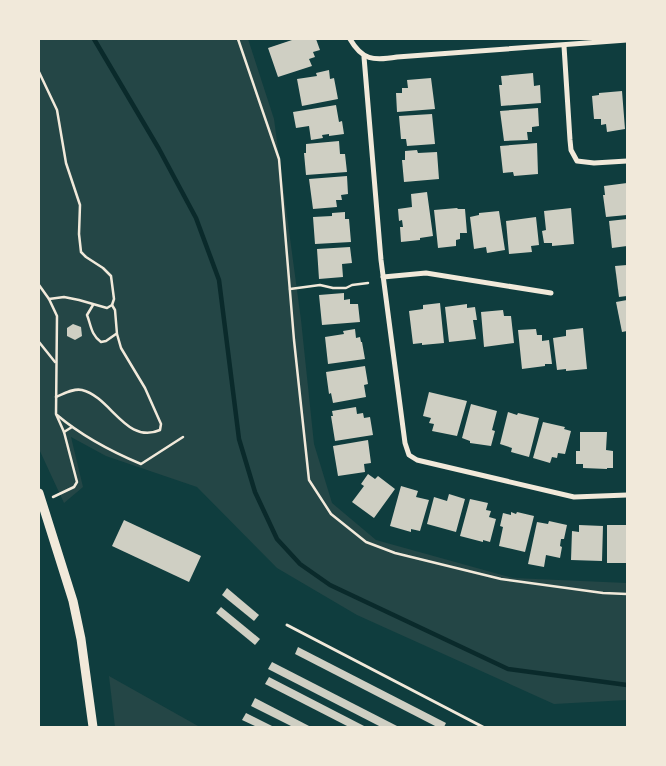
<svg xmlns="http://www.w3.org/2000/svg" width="666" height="766" font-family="Poppins,sans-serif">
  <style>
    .green { fill: #244646 }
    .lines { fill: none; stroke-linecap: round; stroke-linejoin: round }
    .stream { stroke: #0a2a2b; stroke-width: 4.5 }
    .building { fill: #cfcfc3 }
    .path { stroke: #f1e9da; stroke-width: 2.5 }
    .service { stroke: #f1e9da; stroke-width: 3 }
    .minor { stroke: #f1e9da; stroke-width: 5 }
    .tertiary { stroke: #f1e9da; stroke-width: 9 }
  </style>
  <rect width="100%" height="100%" fill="#0f3d3e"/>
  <!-- green -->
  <g class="green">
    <polygon points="39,39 248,39 274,119 301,320 314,444 332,503 376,540 513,578 627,583 627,700 554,704 357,615 277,568 197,487 106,456 71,437 83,487 64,503 39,449"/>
    <polygon points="109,676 198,726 198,727 115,727"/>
  </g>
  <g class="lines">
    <!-- stream -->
    <polyline class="stream" points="94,39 159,149 196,218 219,280 239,439 255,492 277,539 300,564 330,585 508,669 627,685"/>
  </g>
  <!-- building -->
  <g class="building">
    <polygon points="295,39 316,39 320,50 313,52 315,57 309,59 312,66 278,77 268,48"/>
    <polygon points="329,70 330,79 334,78 338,99 302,106 297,79 317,76 316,73"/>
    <polygon points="533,73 534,86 540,85 541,103 501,106 499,85 502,85 501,76"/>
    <polygon points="431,78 435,109 397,112 396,93 402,93 402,88 408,88 407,80"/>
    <polygon points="622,91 625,129 607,132 606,124 601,125 601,119 594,119 592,96 599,95 599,93"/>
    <polygon points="336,105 339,122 342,121 344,134 329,136 329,134 322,135 323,138 311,140 309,126 296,128 293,112"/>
    <polygon points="538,108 539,126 532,127 532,132 527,132 528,140 504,141 500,111"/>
    <polygon points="432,114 435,144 407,146 406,139 401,139 399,116"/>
    <polygon points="339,141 340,154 345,154 347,172 306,175 304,153 306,153 306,144"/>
    <polygon points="537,143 538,174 514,176 513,172 503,173 500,146"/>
    <polygon points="417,150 418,153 437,152 439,179 404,182 402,160 405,160 405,151"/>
    <polygon points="347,176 348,194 341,195 342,200 336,200 337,207 313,209 309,179"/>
    <polygon points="627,183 627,215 606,217 603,195 605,195 604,186"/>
    <polygon points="427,192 433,236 420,238 420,240 401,242 400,227 403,227 402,220 399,221 398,209 412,207 411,194"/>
    <polygon points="457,208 458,209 465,209 467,233 460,233 460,239 456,240 456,246 438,248 434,210"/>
    <polygon points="571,208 574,244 552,246 552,243 544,243 542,231 546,230 544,211"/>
    <polygon points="499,211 505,250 487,253 486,247 474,249 470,217 479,215 479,213"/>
    <polygon points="345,212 345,219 349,219 351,242 315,244 313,217 332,216 332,213"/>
    <polygon points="536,217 539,245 531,246 532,252 509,254 506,221"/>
    <polygon points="627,219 627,246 612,248 609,221"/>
    <polygon points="350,247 352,263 342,264 343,277 319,279 317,249"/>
    <polygon points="627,265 627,296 619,297 615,266"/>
    <polygon points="344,293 344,300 350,299 350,304 358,304 360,322 322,325 319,295"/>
    <polygon points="627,300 627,331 622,332 616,302"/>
    <polygon points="440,303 444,343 422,345 422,343 413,344 409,311 423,309 423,305"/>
    <polygon points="467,304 467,308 475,307 477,320 473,320 476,339 449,342 445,307"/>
    <polygon points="503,310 504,316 511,316 514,343 484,347 481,312"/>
    <polygon points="73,324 81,327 82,336 75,340 67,336 67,328"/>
    <polygon points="583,328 587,369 566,371 566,369 557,370 553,338 566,336 566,330"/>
    <polygon points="355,329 356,338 360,337 361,342 362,342 365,359 328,364 325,337 344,334 343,331"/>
    <polygon points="536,329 537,335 542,335 542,341 549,340 552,364 545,364 545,366 522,369 518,330"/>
    <polygon points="365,366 368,384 364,385 366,397 333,403 331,393 329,394 326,372"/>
    <polygon points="429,392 467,401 457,436 432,431 434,424 429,423 431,418 423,416"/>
    <polygon points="471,404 497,411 492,430 495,431 491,446 470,443 470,441 462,438"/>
    <polygon points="356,407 357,414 363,413 364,418 370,417 373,435 335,441 331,416 333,416 332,411"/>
    <polygon points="508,412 517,415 518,413 539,418 529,457 511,452 512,448 500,444"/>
    <polygon points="543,422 565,427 564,429 571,431 565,454 558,453 557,458 552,457 550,463 533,458"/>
    <polygon points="580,432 607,432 606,450 613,451 613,468 607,468 607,469 583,468 583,464 576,464 576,451 580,451"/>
    <polygon points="368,440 371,463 364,464 365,472 338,476 333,446"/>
    <polygon points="368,474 375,479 378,476 395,489 374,518 352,502 364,486 361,484"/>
    <polygon points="401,486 418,491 416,497 429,500 420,531 411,529 411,532 390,526"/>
    <polygon points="449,494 465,499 456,532 427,524 434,497 447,501"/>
    <polygon points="470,499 488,503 486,510 491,511 489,517 496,519 490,542 483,540 483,542 460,536"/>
    <polygon points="511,512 516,514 517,512 534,516 525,552 499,546 503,527 500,526 503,513 511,515"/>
    <polygon points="124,520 201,556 189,582 112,546"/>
    <polygon points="549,521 567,525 564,539 561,539 560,546 562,547 560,558 546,555 544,567 528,564 537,522 548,524"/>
    <polygon points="579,525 603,526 602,561 571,560 572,531 579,532"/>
    <polygon points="607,525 626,525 627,563 607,563"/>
    <polygon points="227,588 259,615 254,621 222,595"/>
    <polygon points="221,607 260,639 255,645 216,613"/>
    <polygon points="298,647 446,723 444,727 437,727 295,654"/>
    <polygon points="272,662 399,727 381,727 268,669"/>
    <polygon points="269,677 366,727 349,727 265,684"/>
    <polygon points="255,698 311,727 293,727 251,706"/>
    <polygon points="246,713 274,727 257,727 242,720"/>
  </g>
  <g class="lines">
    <!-- path -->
    <g class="path">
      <polyline points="238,39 279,159 294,340 309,480 331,514 366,542 395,553 501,579 603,593 627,594"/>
      <polyline points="39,72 57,110 66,163 80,205 79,234 81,252 86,257 103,268 111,276 114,299 112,305 107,308 79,300 64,297 49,299"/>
      <polyline points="39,285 49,299 57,316 56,414 64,432 77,482 74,487 53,497"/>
      <polyline points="290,289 320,285 333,288 346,288 352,285 368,283"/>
      <path d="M93 305 87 315C91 325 91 335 101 342L106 341 116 334"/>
      <polyline points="39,342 55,362"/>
      <path d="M56 397C64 394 73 388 82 390 111 397 126 445 160 430L161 424 145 388 121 348 117 334 115 310 112 305"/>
      <path d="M57 415C83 437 110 451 141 464L183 437"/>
      <polyline points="64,432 72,427"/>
    </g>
    <!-- service -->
    <polyline class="service" points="287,625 483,727"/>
    <!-- minor -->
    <g class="minor">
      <path d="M350 39C362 60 373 61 397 57L627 40"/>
      <polyline points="564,46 570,140 571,150 577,161 594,163 627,161"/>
      <polyline points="364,57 381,260 405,443 409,455 417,460 574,497 627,495"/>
      <polyline points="383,277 426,273 551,293"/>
    </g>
    <!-- tertiary -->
    <polyline class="tertiary" points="39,493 73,601 81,639 93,727"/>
  </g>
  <!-- border -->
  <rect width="666" height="766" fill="none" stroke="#f1e9da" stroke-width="80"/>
</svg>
